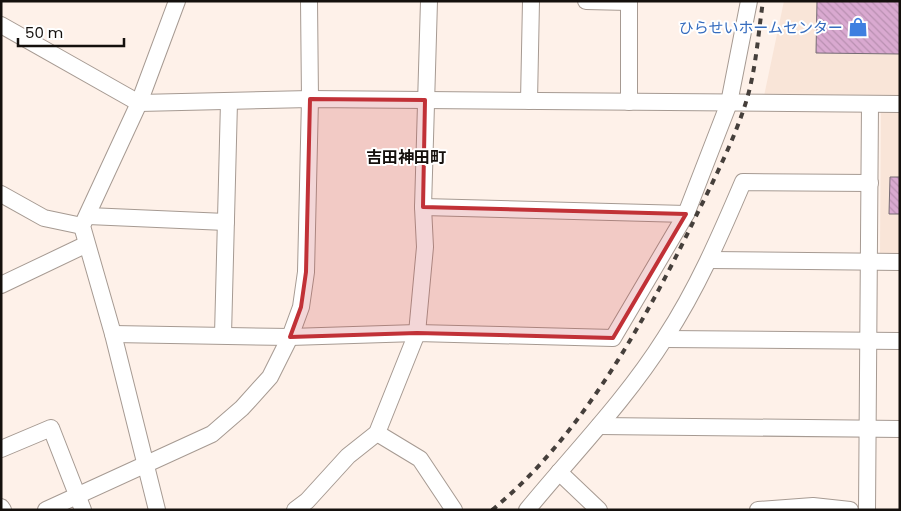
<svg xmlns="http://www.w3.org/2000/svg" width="901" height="511" font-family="Poppins,'Noto Sans JP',sans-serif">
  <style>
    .built { fill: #f9e5d8 }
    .building { fill: url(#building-back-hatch); stroke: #776d75 }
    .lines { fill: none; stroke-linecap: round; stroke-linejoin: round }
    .minor-casing { stroke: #a69a92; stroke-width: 18 }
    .minor { stroke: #fff; stroke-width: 16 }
    .rail { stroke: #453f3b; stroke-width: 4; stroke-dasharray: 6 6; stroke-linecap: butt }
    .marked { fill: #c13137; fill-opacity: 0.2; stroke: #c13137; stroke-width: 4; stroke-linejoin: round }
    .labels { text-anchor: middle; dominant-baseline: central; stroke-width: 4; stroke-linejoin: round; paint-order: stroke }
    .shop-label { font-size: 15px; fill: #366cbe; stroke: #fff; text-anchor: end }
    .neighbourhood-label { font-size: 16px; font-weight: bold; fill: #14100d; stroke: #fff }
  </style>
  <defs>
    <pattern id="building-back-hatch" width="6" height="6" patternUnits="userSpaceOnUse" patternTransform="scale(1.25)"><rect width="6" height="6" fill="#d9a9d0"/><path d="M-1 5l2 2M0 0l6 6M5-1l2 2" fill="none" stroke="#b990b1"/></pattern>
  </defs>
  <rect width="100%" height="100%" fill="#fef1e9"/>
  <!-- built -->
  <polygon class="built" points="784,1 900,1 900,255 880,255 881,96 764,96"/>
  <!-- building -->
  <g class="building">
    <polygon points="817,1 900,1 900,54 816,53"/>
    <polygon points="890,177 900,177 900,214 889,214"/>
  </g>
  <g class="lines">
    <defs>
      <g id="minor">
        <polyline points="586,1 629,2"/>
        <polyline points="1,25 139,103 310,99 900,104"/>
        <polyline points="529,101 531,1"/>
        <polyline points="629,102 629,1"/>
        <polyline points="1,194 44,218 82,226"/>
        <polyline points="423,207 686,214"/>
        <polyline points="88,216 226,222"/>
        <polyline points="710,260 900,262"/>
        <polyline points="1,285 85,245"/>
        <polyline points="113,334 290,337 417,333 613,338 686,214 729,103 749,1"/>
        <polyline points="223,335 229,102"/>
        <polyline points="665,339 900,341"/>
        <polyline points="599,426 900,429"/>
        <polyline points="377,433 420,459 454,510"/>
        <polyline points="1,449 51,428 83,510"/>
        <polyline points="559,472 599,510"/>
        <polyline points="1,507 3,510"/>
        <polyline points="46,510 212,434 242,408 270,377 290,337 301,307 306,272 310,99 309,1"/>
        <polyline points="157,510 113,334 82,226 139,103 177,1"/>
        <polyline points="295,510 307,501 348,456 377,433 417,333 425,247 423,207 429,1"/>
        <path d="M527 510C573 454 626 400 665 338 697 289 720 236 743 182L870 183"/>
        <polyline points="758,510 813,506 850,510"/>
        <polyline points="867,510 870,104"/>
      </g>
    </defs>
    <!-- minor casing -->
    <use href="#minor" class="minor-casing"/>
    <!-- minor -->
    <use href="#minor" class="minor"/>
    <!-- rail -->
    <path class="rail" d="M492 510C583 436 649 314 699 210 715 178 736 135 746 102 756 70 758 35 763 1"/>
  </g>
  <!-- marked area -->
  <path class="marked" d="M310 99 425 100 423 207 686 214 613 338 417 333 290 337 301 307 306 272Z"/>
  <!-- icons -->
  <defs>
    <symbol id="shop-bare" viewBox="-9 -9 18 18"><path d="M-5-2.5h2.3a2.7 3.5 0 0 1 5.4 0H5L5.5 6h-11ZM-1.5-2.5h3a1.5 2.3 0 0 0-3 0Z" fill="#3f7fe0" stroke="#fff" stroke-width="2.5" paint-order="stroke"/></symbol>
  </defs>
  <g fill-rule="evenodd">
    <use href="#shop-bare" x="844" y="13" width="28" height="28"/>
  </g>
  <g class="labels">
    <!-- shop labels -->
    <g class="shop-label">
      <text x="843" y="27">ひらせいホームセンター</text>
    </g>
    <!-- neighbourhood labels -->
    <g class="neighbourhood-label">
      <text x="406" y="157">吉田神田町</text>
    </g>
  </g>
  <!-- border -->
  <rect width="901" height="511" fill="none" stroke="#14100d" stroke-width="5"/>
  <!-- scale -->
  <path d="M18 38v8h106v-8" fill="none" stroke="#14100d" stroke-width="2.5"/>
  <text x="25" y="38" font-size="15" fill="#14100d" stroke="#ffffff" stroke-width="4" paint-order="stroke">50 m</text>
</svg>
